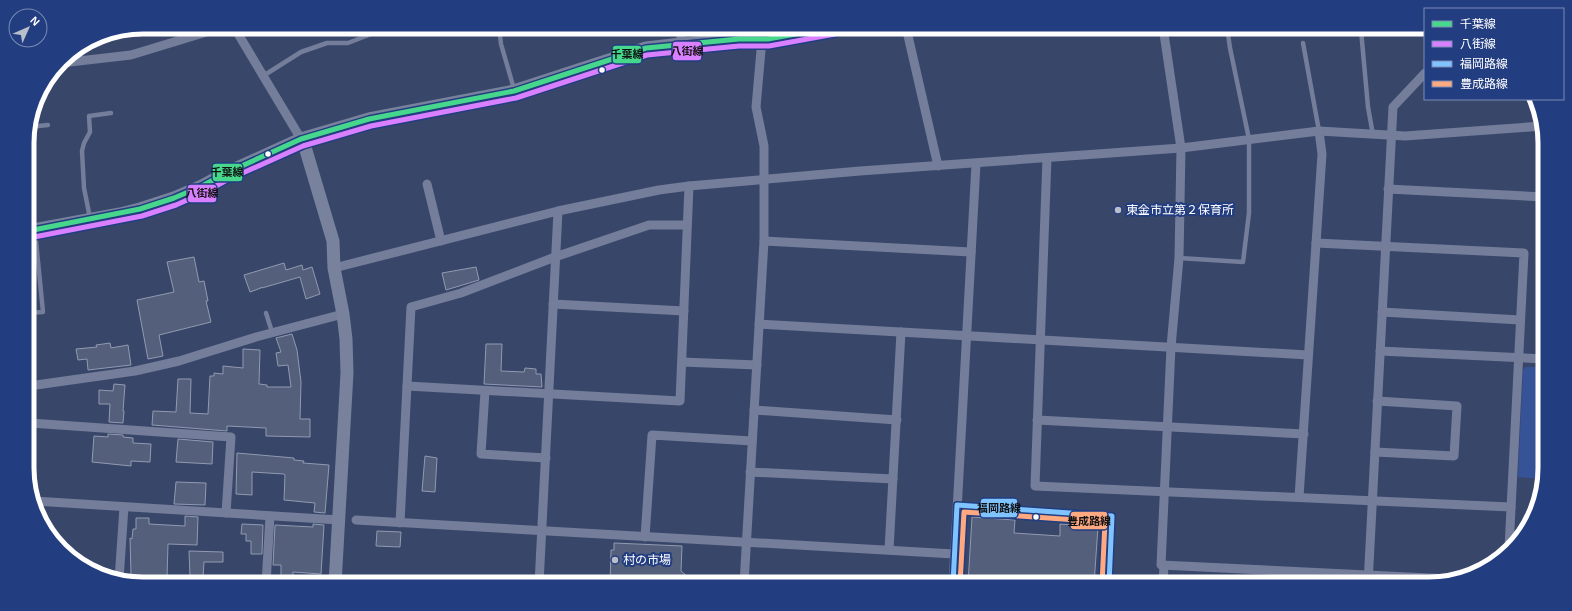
<svg xmlns="http://www.w3.org/2000/svg" width="1572" height="611" font-family="Arial,'Noto Sans JP',sans-serif">
  <style>
    .green { fill: #365397 }
    .building { fill: #545f7c; stroke: #919aaf }
    .lines { fill: none; stroke-linecap: round; stroke-linejoin: round }
    .lane { stroke: #747d99; stroke-width: 4.5 }
    .street { stroke: #747d99; stroke-width: 9 }
    .secondary { stroke: #79829d; stroke-width: 13 }
    .bus-1-casing { stroke: #223d80; stroke-width: 8 }
    .bus-2-casing { stroke: #223d80; stroke-width: 8 }
    .bus-3-casing { stroke: #223d80; stroke-width: 8 }
    .bus-4-casing { stroke: #223d80; stroke-width: 8 }
    .bus-1 { stroke: #46d78d; stroke-width: 5 }
    .bus-2 { stroke: #d880ff; stroke-width: 5 }
    .bus-3 { stroke: #80c4ff; stroke-width: 5 }
    .bus-4 { stroke: #ffa980; stroke-width: 5 }
    .bus-dot { fill: #fff; stroke: #223d80; stroke-width: 1.5 }
    .poi-dot { fill: #b9becb; stroke: #223d80; stroke-width: 1.5 }
    .labels { text-anchor: middle; dominant-baseline: central; stroke-width: 4; stroke-linejoin: round; paint-order: stroke }
    .poi-label { font-size: 12px; fill: #fff; stroke: #223d80; text-anchor: start }
    .rim { fill: none; stroke: #fff; stroke-width: 5 }
    .line-badge { stroke: #223d80; stroke-width: 1.5 }
    .pale-badge-label { font-size: 11px; text-anchor: middle; font-weight: bold; fill: #111 }
  </style>
  <rect width="100%" height="100%" fill="#38466a"/>
  <!-- green -->
  <polygon class="green" points="1526,367 1545,367 1545,468 1543,479 1518,477 1523,370"/>
  <!-- building -->
  <g class="building">
    <polygon points="194,257 199,282 204,281 208,301 206,301 211,322 159,335 163,356 148,359 137,300 174,292 167,262"/>
    <polygon points="284,263 286,270 302,265 303,270 312,267 320,294 306,299 300,277 262,288 261,287 261,288 250,292 244,275"/>
    <polygon points="476,267 479,280 446,290 442,273"/>
    <polygon points="292,334 297,350 301,382 300,419 310,419 310,437 266,436 266,428 227,426 227,431 152,425 153,411 176,412 178,379 191,379 190,413 208,414 210,376 214,376 214,373 223,374 223,366 243,368 243,349 260,350 259,384 267,385 267,387 291,387 288,365 278,366 276,353 281,352 276,338"/>
    <polygon points="110,343 111,348 128,345 131,365 88,370 87,359 78,360 76,349 97,347 96,345"/>
    <polygon points="486,344 502,344 501,371 524,372 525,368 536,369 536,374 541,374 542,387 484,384"/>
    <polygon points="114,384 125,385 123,411 124,411 123,423 109,422 110,404 99,404 99,390 113,391"/>
    <polygon points="108,434 123,435 123,437 133,438 133,443 151,444 150,462 131,461 131,466 92,462 94,436 108,437"/>
    <polygon points="178,439 213,442 212,464 176,462"/>
    <polygon points="237,453 294,458 294,460 304,461 303,463 329,465 325,513 314,512 315,503 284,500 285,475 284,474 252,472 252,495 236,494"/>
    <polygon points="425,456 437,458 435,492 422,491"/>
    <polygon points="176,482 206,483 205,505 174,504"/>
    <polygon points="185,516 198,517 197,545 168,544 167,578 131,575 130,538 132,539 133,529 136,529 136,518 149,518 149,524 185,526"/>
    <polygon points="972,517 1015,520 1014,533 1060,536 1060,524 1098,527 1094,584 1046,584 1046,582 1012,580 1012,584 968,584"/>
    <polygon points="242,524 263,525 262,554 251,554 251,541 246,541 246,534 241,534"/>
    <polygon points="313,524 324,525 321,574 293,572 293,584 281,584 281,565 273,565 275,525 313,527"/>
    <polygon points="377,531 401,532 400,547 376,546"/>
    <polygon points="614,543 682,546 681,571 696,584 610,584 611,550 614,550"/>
    <polygon points="189,551 223,552 223,562 204,562 203,577 190,576"/>
  </g>
  <g class="lines">
    <!-- lane -->
    <g class="lane">
      <polyline points="499,27 501,44 514,89"/>
      <polyline points="1361,30 1368,107 1373,135"/>
      <polyline points="1303,43 1319,131"/>
      <polyline points="263,76 301,52 327,43 348,43 389,27"/>
      <polyline points="29,127 48,125"/>
      <polyline points="90,218 84,188 82,151 84,143 90,132 89,116 111,113"/>
      <polyline points="1179,258 1243,262 1249,213 1249,139 1230,48 1227,27"/>
      <polyline points="28,313 43,312 35,231"/>
      <polyline points="266,313 272,332"/>
      <polyline points="28,343 32,386"/>
      <polyline points="957,505 1112,516 1109,584"/>
    </g>
    <!-- street -->
    <g class="street">
      <polyline points="234,27 301,139"/>
      <polyline points="906,27 938,166"/>
      <polyline points="1163,27 1181,148 1179,258 1171,347 1161,565 1450,579"/>
      <polyline points="681,44 681,27"/>
      <polyline points="61,63 131,55 223,27"/>
      <polyline points="1047,158 1035,486 1511,507"/>
      <polyline points="427,184 441,241"/>
      <polyline points="1388,189 1544,197"/>
      <polyline points="764,241 971,252"/>
      <polyline points="1316,243 1524,253 1509,548"/>
      <polyline points="334,268 558,211 659,190 689,186 860,171 1181,148 1319,131 1405,136 1543,126"/>
      <polyline points="553,304 684,311"/>
      <polyline points="1382,312 1520,320"/>
      <polyline points="759,324 1308,355"/>
      <polyline points="1380,351 1545,359"/>
      <polyline points="682,362 757,365"/>
      <polyline points="29,386 135,371 179,361 256,337 343,314"/>
      <polyline points="407,386 680,401 689,186"/>
      <polyline points="485,391 481,454 546,458"/>
      <polyline points="754,410 897,420"/>
      <polyline points="1037,420 1304,434"/>
      <polyline points="29,444 30,423 231,437 226,513"/>
      <polyline points="1375,452 1454,456 1457,406 1377,401"/>
      <polyline points="750,472 893,479"/>
      <polyline points="1299,497 1322,154 1319,131"/>
      <polyline points="34,501 339,520"/>
      <polyline points="356,520 954,554"/>
      <polyline points="400,523 411,307 461,293 555,257 649,225 687,225"/>
      <polyline points="645,537 652,435 752,441"/>
      <polyline points="889,550 901,332"/>
      <polyline points="119,580 124,507"/>
      <polyline points="120,580 173,584"/>
      <polyline points="266,584 270,516"/>
      <polyline points="539,584 558,211"/>
      <polyline points="744,584 764,241 764,146 756,107 762,39"/>
      <polyline points="953,584 976,164"/>
      <polyline points="1163,584 1164,565"/>
      <polyline points="1368,584 1393,107 1425,73"/>
    </g>
    <!-- secondary -->
    <g class="secondary">
      <polyline points="301,139 305,147 333,241 334,268 343,314 346,339 347,373 335,584"/>
      <polyline points="28,231 120,214 140,209 174,198 202,186 224,174 301,139 369,119 514,91 646,48 681,44 739,39 768,39 834,27"/>
    </g>
    <defs>
      <polyline id="bus-1" points="28,231 140,209 174,198 202,186 224,174 301,139 369,119 514,91 646,48 739,39 768,39 834,27"/>
      <polyline id="bus-2" points="29,238 142,216 176,205 205,192 227,180 303,146 371,126 516,98 647,55 739,46 769,46 835,34"/>
      <polyline id="bus-3" points="953,584 957,505 1112,516 1109,584"/>
      <polyline id="bus-4" points="960,584 964,512 1105,522 1102,584"/>
    </defs>
    <!-- bus-1 casing -->
    <use href="#bus-1" class="bus-1-casing"/>
    <!-- bus-2 casing -->
    <use href="#bus-2" class="bus-2-casing"/>
    <!-- bus-3 casing -->
    <use href="#bus-3" class="bus-3-casing"/>
    <!-- bus-4 casing -->
    <use href="#bus-4" class="bus-4-casing"/>
    <!-- bus-1 -->
    <use href="#bus-1" class="bus-1"/>
    <!-- bus-2 -->
    <use href="#bus-2" class="bus-2"/>
    <!-- bus-3 -->
    <use href="#bus-3" class="bus-3"/>
    <!-- bus-4 -->
    <use href="#bus-4" class="bus-4"/>
  </g>
  <!-- markers -->
  <g class="bus-dot">
    <circle cx="602" cy="70" r="3.5"/>
    <circle cx="268" cy="154" r="3.5"/>
    <circle cx="1036" cy="517" r="3.5"/>
  </g>
  <g class="poi-dot">
    <circle cx="1118" cy="210" r="4"/>
    <circle cx="615" cy="560" r="4"/>
  </g>
  <g class="labels">
    <!-- poi labels -->
    <g class="poi-label">
      <text x="1126" y="210">東金市立第２保育所</text>
      <text x="623" y="560">村の市場</text>
    </g>
  </g>
  <!-- crop -->
  <path d="M0 0H1572V611H0ZM143 34H1429A109 109 0 0 1 1538 143V468A109 109 0 0 1 1429 577H143A109 109 0 0 1 34 468V143A109 109 0 0 1 143 34Z" fill="#223d80" fill-rule="evenodd"/>
  <path class="rim" d="M143 34H1429A109 109 0 0 1 1538 143V468A109 109 0 0 1 1429 577H143A109 109 0 0 1 34 468V143A109 109 0 0 1 143 34Z"/>
  <g class="line-badge">
    <rect x="672" y="41" width="30" height="20" rx="4" fill="#d880ff"/>
    <rect x="612" y="45" width="30" height="19" rx="4" fill="#46d78d"/>
    <rect x="212" y="163" width="31" height="19" rx="4" fill="#46d78d"/>
    <rect x="187" y="184" width="30" height="19" rx="4" fill="#d880ff"/>
    <rect x="980" y="498" width="38" height="20" rx="4" fill="#80c4ff"/>
    <rect x="1070" y="511" width="38" height="19" rx="4" fill="#ffa980"/>
  </g>
  <g class="pale-badge-label">
    <text x="687" y="55">八街線</text>
    <text x="627" y="58">千葉線</text>
    <text x="227" y="176">千葉線</text>
    <text x="202" y="197">八街線</text>
    <text x="999" y="512">福岡路線</text>
    <text x="1089" y="525">豊成路線</text>
  </g>
  <!-- legend -->
  <rect x="1424" y="8" width="140" height="92" fill="#223d80" stroke="#7a8bb3"/>
  <rect x="1432" y="21" width="20" height="6" fill="#46d78d" stroke="#7a8bb3"/>
  <text x="1460" y="28" font-size="12" fill="#ffffff">千葉線</text>
  <rect x="1432" y="41" width="20" height="6" fill="#d880ff" stroke="#7a8bb3"/>
  <text x="1460" y="48" font-size="12" fill="#ffffff">八街線</text>
  <rect x="1432" y="61" width="20" height="6" fill="#80c4ff" stroke="#7a8bb3"/>
  <text x="1460" y="68" font-size="12" fill="#ffffff">福岡路線</text>
  <rect x="1432" y="81" width="20" height="6" fill="#ffa980" stroke="#7a8bb3"/>
  <text x="1460" y="88" font-size="12" fill="#ffffff">豊成路線</text>
  <!-- north arrow -->
  <g transform="translate(28 28) rotate(45)"><circle r="19" fill="#223d80" stroke="#7a8bb3"/>
  <path d="M0-3L7 15L0 10L-7 15Z" fill="#b9becb"/>
  <text y="-6" font-size="11" font-weight="bold" text-anchor="middle" fill="#ffffff">N</text>
  </g>
</svg>
